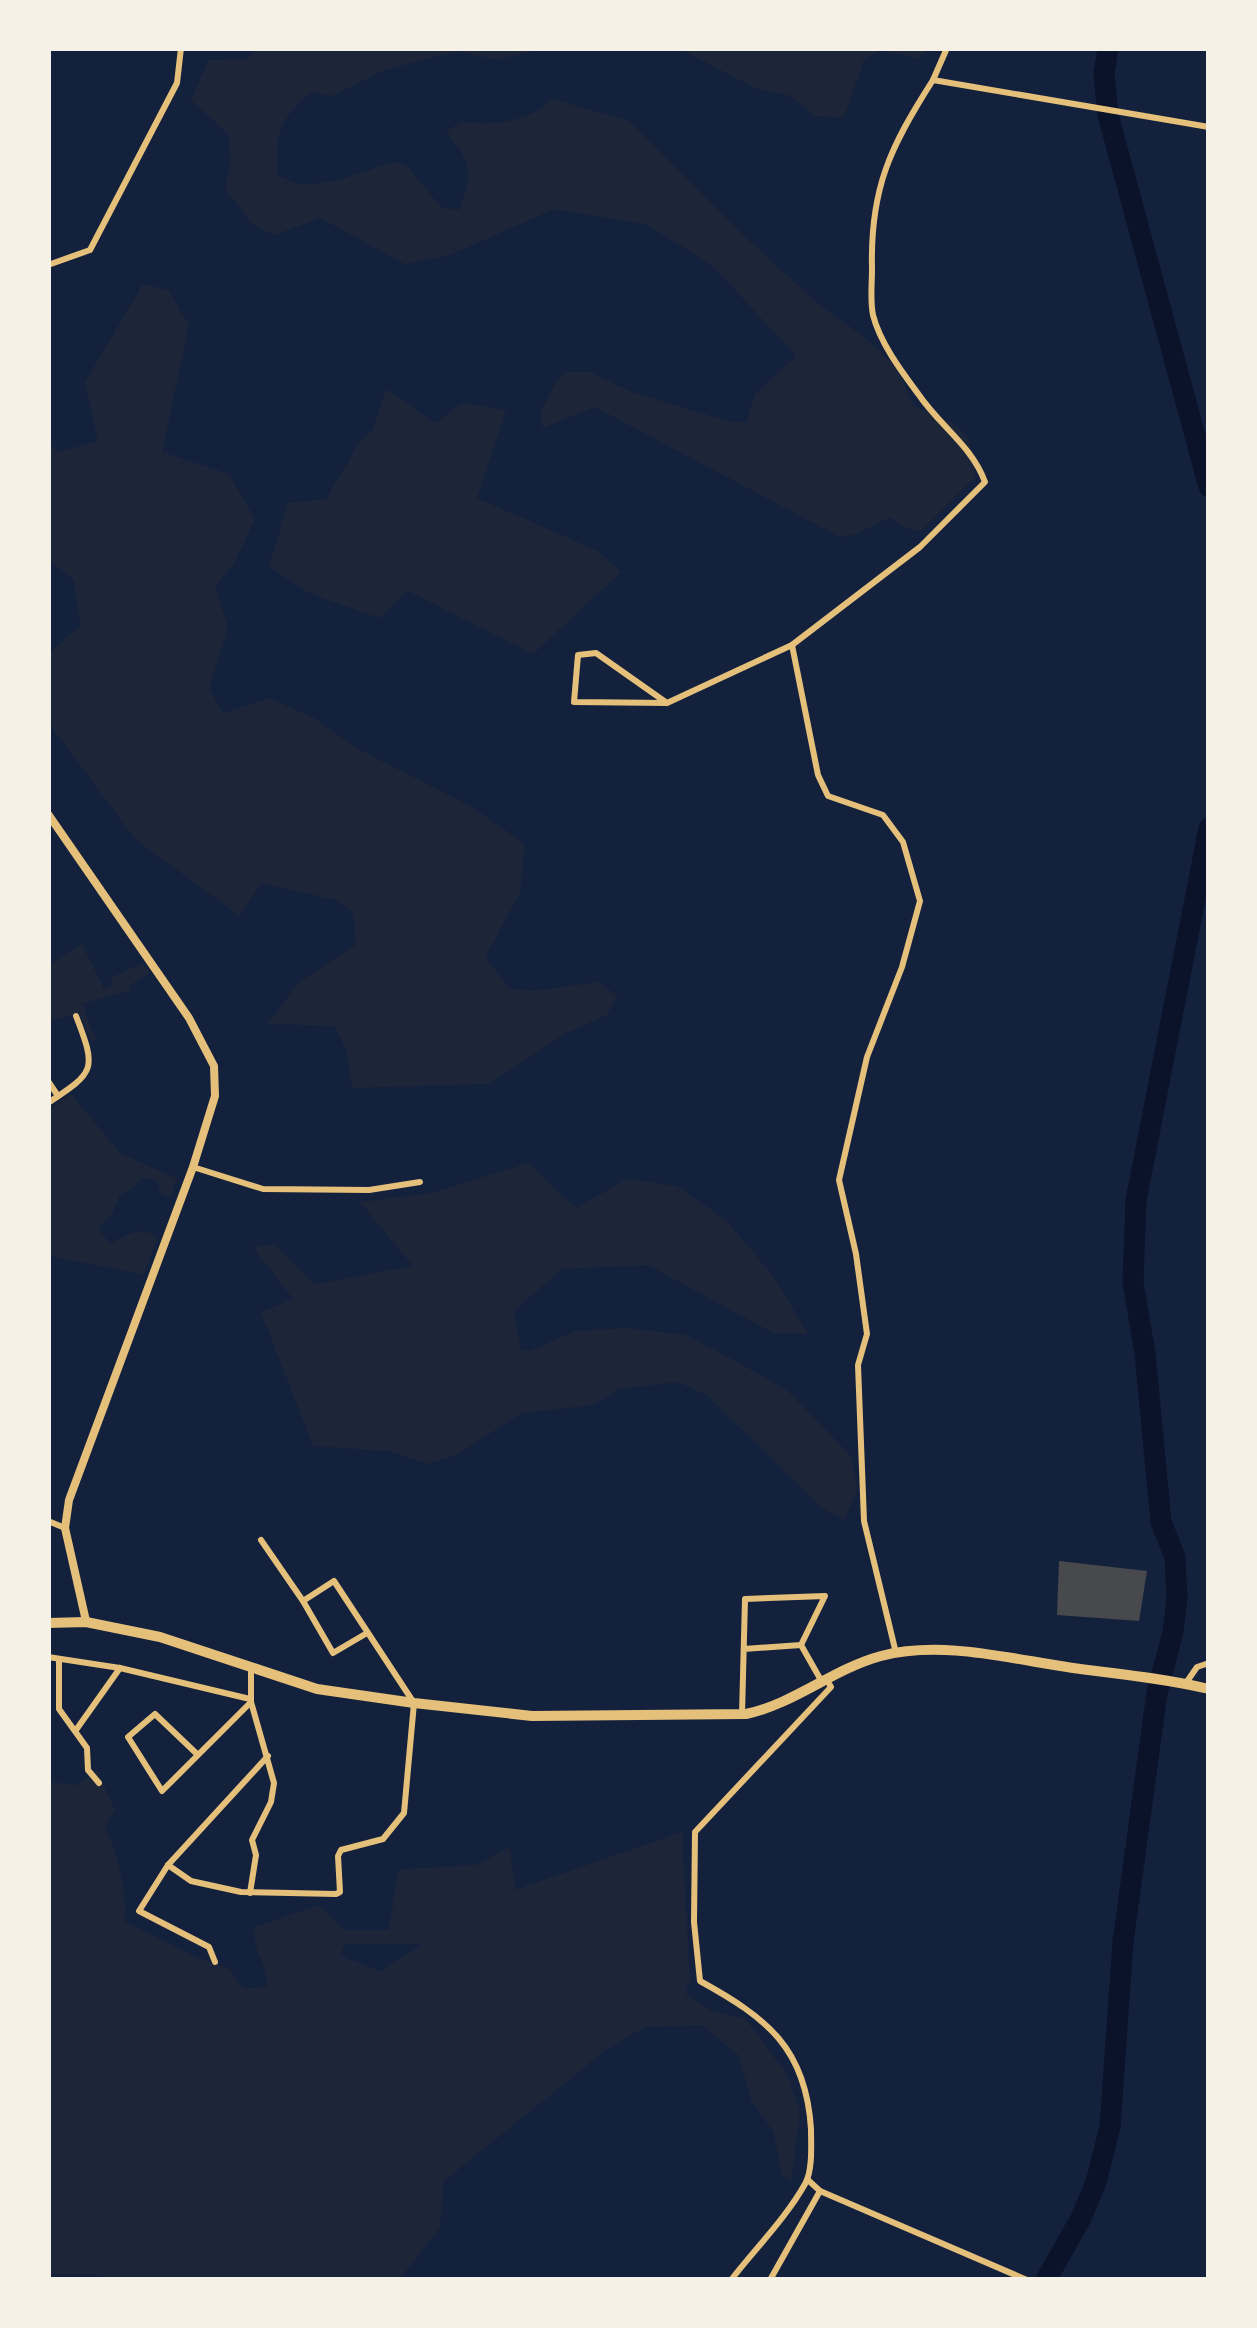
<svg xmlns="http://www.w3.org/2000/svg" width="1257" height="2328" font-family="Poppins,sans-serif">
  <style>
    .green { fill: #1d2539; fill-rule: evenodd }
    .lines { fill: none; stroke-linecap: round; stroke-linejoin: round }
    .river { stroke: #0b132b; stroke-width: 21 }
    .building { fill: #48494c }
    .minor { stroke: #e5c07b; stroke-width: 6 }
    .tertiary { stroke: #e5c07b; stroke-width: 8 }
    .trunk { stroke: #e5c07b; stroke-width: 10 }
  </style>
  <rect width="100%" height="100%" fill="#14213d"/>
  <!-- green -->
  <g class="green">
    <path d="M259 48H543L497 60 457 51 382 71 333 96 311 92C278 121 276 132 277 175L300 185 336 181 393 162 406 165 441 207 459 210C473 169 473 166 446 132L462 121C489 127 532 121 552 99L629 121 744 236 823 308 861 334 897 368 913 406C959 426 971 422 975 477L921 531 905 528 890 517 854 535 840 537 595 407 543 428 540 413 557 380 568 372H590L632 392 731 422H746L755 394 796 356 714 267 646 224 554 209 450 255 405 264 320 218 274 235 252 224 225 188 231 160 228 134 191 100 209 60 247 59Z"/>
    <polygon points="678,48 929,48 918,58 881,50 864,59 844,118 815,116 790,96 755,88"/>
    <polygon points="143,284 168,290 189,325 162,452 229,474 255,519 234,564 215,587 228,627 209,688 223,713 269,698 314,718 360,750 469,805 525,844 520,893 485,957 509,988 533,991 599,982 617,996 607,1015 566,1033 488,1084 352,1088 346,1050 335,1026 268,1024 297,984 356,944 353,913 336,900 261,883 240,916 136,840 48,722 48,655 80,625 74,579 48,560 48,440 57,452 98,441 85,382"/>
    <polygon points="386,389 435,423 462,403 506,410 477,498 598,551 621,572 533,654 408,591 379,618 309,593 269,567 288,503 326,499 358,445 373,429"/>
    <polygon points="82,944 104,989 113,984 110,978 143,963 150,973 129,986 130,990 82,1004 96,1040 91,1041 79,1013 48,1021 48,966"/>
    <path d="M71 1094 120 1153 177 1179 170 1197 161 1195 157 1181 142 1177 132 1189 120 1195 111 1216 98 1228 110 1244C128 1235 138 1225 158 1237L144 1274 48 1256V1109Z"/>
    <polygon points="528,1163 576,1208 627,1179 677,1186 726,1220 774,1277 808,1334 773,1333 648,1265 562,1269 514,1311 521,1350 530,1351 575,1331 628,1328 686,1335 743,1365 788,1391 852,1457 857,1491 844,1519 821,1508 707,1395 678,1382 619,1389 593,1405 522,1413 456,1455 428,1464 389,1451 313,1446 261,1312 293,1299 253,1247 274,1245 315,1284 413,1266 360,1202 432,1193"/>
    <path d="M97 1770 115 1810 105 1827C117 1852 128 1894 124 1921L196 1957 229 1968 243 1988 266 1987C269 1960 252 1956 255 1927L318 1905 344 1930H389L398 1873 403 1869 476 1865 510 1847 515 1890 682 1832 690 1984 685 1987 687 1995 714 2012 745 2018 787 2074 800 2112 791 2182 781 2174 774 2133 751 2100 739 2056 702 2025 645 2027 607 2049 444 2181 440 2228 399 2280H119L95 2274H48V1782L78 1785ZM345 1944H423L381 1971 340 1956Z"/>
  </g>
  <g class="lines">
    <!-- river -->
    <g class="river">
      <polyline points="1108,48 1104,74 1108,115 1209,487"/>
      <polyline points="1046,2280 1081,2218 1096,2182 1110,2127 1123,1942 1157,1693 1173,1632 1177,1598 1175,1557 1161,1522 1145,1353 1133,1283 1136,1200 1209,828"/>
    </g>
  </g>
  <!-- building -->
  <polygon class="building" points="1059,1561 1147,1571 1139,1621 1057,1615"/>
  <g class="lines">
    <!-- minor -->
    <g class="minor">
      <polyline points="933,80 947,48"/>
      <polyline points="48,265 90,250 177,83 181,48"/>
      <polyline points="792,645 818,775 828,796 883,815 903,842 920,901 902,967 867,1057 839,1180 856,1254 867,1334 858,1365 864,1521 896,1653"/>
      <path d="M667 703 596 653 578 655 574 702 667 703 792 645 920 547 985 482C972 446 940 426 919 395 902 372 880 343 873 315 870 301 872 283 872 269 870 189 890 147 933 80L1209 127"/>
      <polyline points="48,1081 58,1096"/>
      <path d="M48 1103C95 1072 97 1070 76 1016"/>
      <polyline points="193,1167 263,1189 369,1190 420,1182"/>
      <polyline points="48,1521 65,1528"/>
      <polyline points="303,1601 333,1653 367,1633"/>
      <polyline points="801,1645 822,1682"/>
      <polyline points="48,1657 120,1668 250,1699"/>
      <polyline points="59,1659 59,1709 87,1748 88,1770 99,1783"/>
      <polyline points="1186,1683 1197,1667 1209,1663"/>
      <polyline points="742,1714 745,1599 825,1596 801,1645 744,1649"/>
      <polyline points="76,1730 120,1668"/>
      <polyline points="198,1755 155,1714 128,1737 162,1791 251,1702"/>
      <polyline points="168,1865 191,1881 241,1892 336,1894 340,1892 338,1856 341,1850 383,1839 404,1813 414,1703 334,1581 303,1601 261,1540"/>
      <polyline points="250,1893 256,1855 252,1840 271,1802 274,1783 251,1702 251,1668"/>
      <polyline points="215,1962 209,1947 139,1911 168,1865 268,1756"/>
      <polyline points="808,2180 820,2191 1027,2280"/>
      <path d="M731 2280C755 2249 786 2218 805 2184 813 2170 811 2144 811 2129 806 2048 767 2018 700 1981L694 1922 695 1832 831 1687 827 1680"/>
      <polyline points="770,2280 820,2191"/>
    </g>
    <!-- tertiary -->
    <polyline class="tertiary" points="48,814 189,1018 214,1066 215,1096 193,1167 69,1500 65,1528 86,1621"/>
    <!-- trunk -->
    <path class="trunk" d="M48 1623 86 1622 160 1637 317 1689 414 1703 532 1716 746 1714C794 1704 833 1669 881 1656 943 1640 1010 1659 1073 1668 1118 1674 1164 1678 1209 1689"/>
  </g>
  <!-- border -->
  <rect width="1257" height="2328" fill="none" stroke="#f6f1e7" stroke-width="102"/>
</svg>
